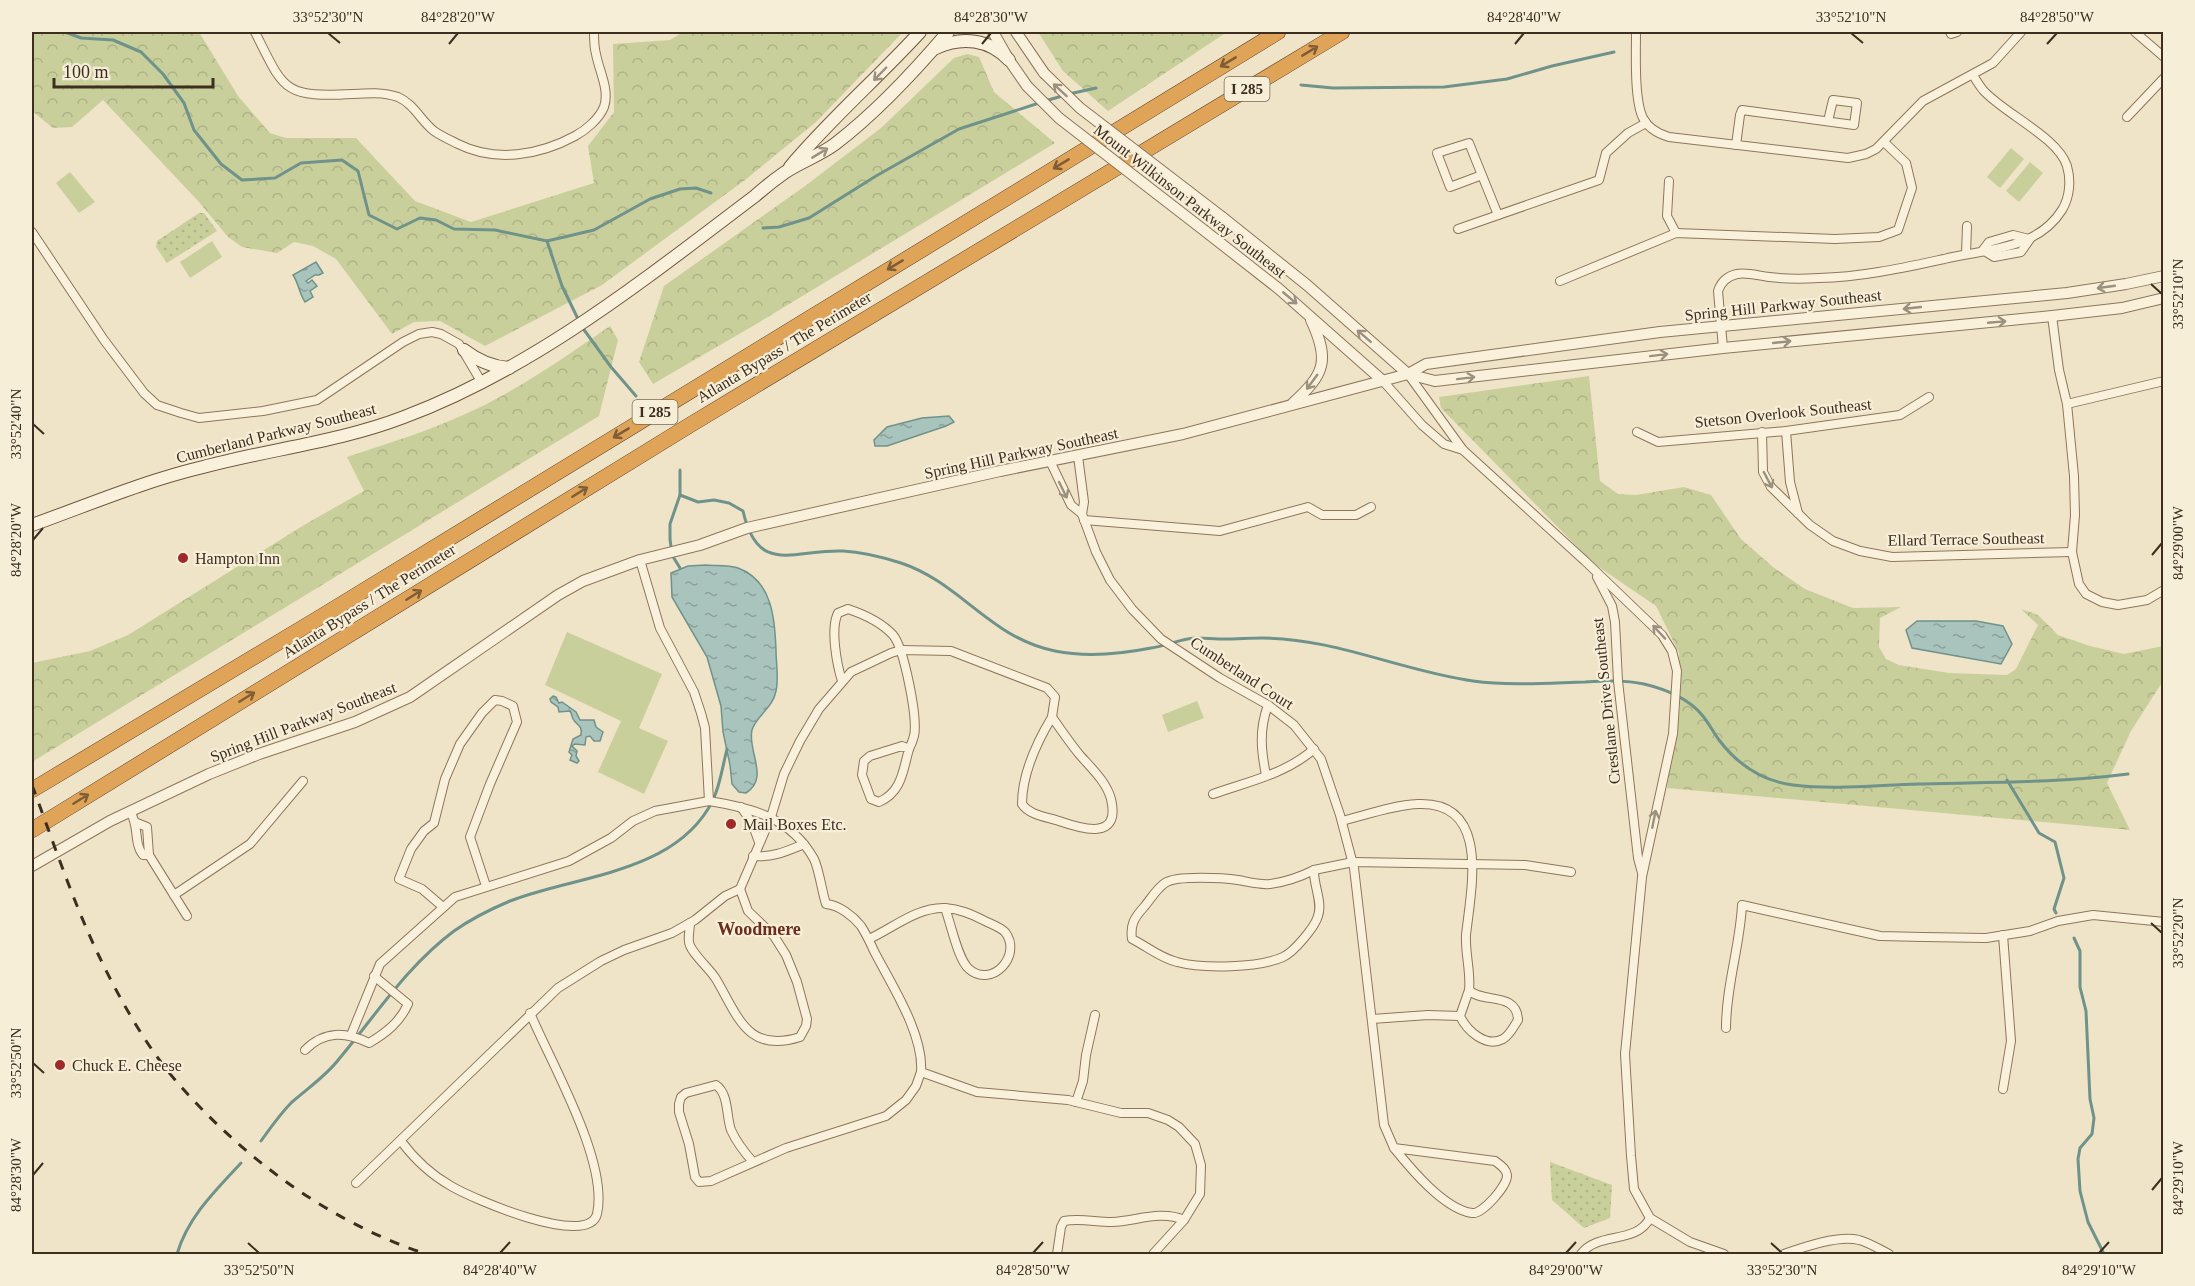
<svg xmlns="http://www.w3.org/2000/svg" width="2195" height="1286" font-family="Georgia,serif">
  <style>
    .forest { fill: url(#forest-crowns) }
    .park { fill: url(#park-dots) }
    .garden { fill: #c9cf9b }
    .water { fill: url(#water-ripples); stroke: #6f938a; stroke-width: 1.5 }
    .lines { fill: none; stroke-linecap: round; stroke-linejoin: round }
    .stream { stroke: #6f938a; stroke-width: 3 }
    .minor-casing { stroke: #8d765c; stroke-width: 10 }
    .tertiary-casing { stroke: #8d765c; stroke-width: 12 }
    .secondary-casing { stroke: #6f573f; stroke-width: 14 }
    .motorway-casing { stroke: #5b4430; stroke-width: 16 }
    .minor { stroke: #faf1dc; stroke-width: 8 }
    .tertiary { stroke: #faf1dc; stroke-width: 10 }
    .secondary { stroke: #faf1dc; stroke-width: 12 }
    .motorway { stroke: #e0a458; stroke-width: 15 }
    .rail { stroke: #3d2e20; stroke-width: 3; stroke-dasharray: 10 10; stroke-linecap: butt }
    .tertiary-bridge-casing { stroke: #8d765c; stroke-width: 12; stroke-linecap: butt }
    .tertiary-bridge { stroke: #faf1dc; stroke-width: 10 }
    .oneway { stroke: #7e5d36 }
    .oneway2 { stroke: #9c907e }
    .ticks { fill: none; stroke: #3d2e20; stroke-width: 2 }
    .poi-dot { fill: #9e2a2b; stroke: #f7eed8; stroke-width: 2 }
    .labels { text-anchor: middle; dominant-baseline: central; stroke-width: 4.5; stroke-linejoin: round; paint-order: stroke }
    .shield { fill: #f7eed8; stroke: #756857; stroke-width: 1.5 }
    .shield-label { font-size: 15px; font-weight: bold; fill: #3d2e20 }
    .street-label { font-size: 16px; fill: #3d2e20; stroke: #f7eed8 }
    .poi-label { font-size: 16px; fill: #3d2e20; stroke: #f7eed8; text-anchor: start }
    .neighbourhood-label { font-size: 18px; font-weight: bold; fill: #6b2e1e; stroke: #f7eed8 }
    .neatline { fill: none; stroke: #3d2e20; stroke-width: 2 }
    .ticks-label { font-size: 15px; text-anchor: middle; fill: #3d2e20 }
  </style>
  <defs>
    <pattern id="forest-crowns" width="20" height="18" patternUnits="userSpaceOnUse" patternTransform="scale(1.5)"><rect width="20" height="18" fill="#c9cf9b"/><path d="M2 6a3 3 0 1 1 6 0M12 15a3 3 0 1 1 6 0" fill="none" stroke="#aeb285"/></pattern>
    <pattern id="park-dots" width="8" height="8" patternUnits="userSpaceOnUse" patternTransform="scale(1.5)"><rect width="8" height="8" fill="#c9cf9b"/><path d="M2 2h.1M6 6h.1" fill="none" stroke="#aeb285" stroke-width="1.8" stroke-linecap="round"/></pattern>
    <pattern id="water-ripples" width="26" height="14" patternUnits="userSpaceOnUse" patternTransform="scale(1.5)"><rect width="26" height="14" fill="#a9c4bc"/><path d="M2 4q2-2 4 0t4 0M15 11q2-2 4 0t4 0" fill="none" stroke="#8ba098"/></pattern>
  </defs>
  <rect width="100%" height="100%" fill="#f0e4c8"/>
  <!-- forest -->
  <g class="forest">
    <polygon points="32,32 199,32 238,96 270,133 286,138 356,138 415,201 471,222 594,183 588,146 614,112 613,44 670,40 683,32 903,32 816,122 745,180 602,285 485,346 440,321 414,322 392,334 336,259 313,246 294,242 277,253 242,247 228,237 199,202 103,100 72,127 53,128 32,111"/>
    <polygon points="1038,32 1227,32 1108,111 1063,71"/>
    <polygon points="967,54 979,57 994,92 1055,143 758,323 653,384 639,362 664,286 805,186 881,128 954,58"/>
    <path d="M610 326 618 340 599 416 32 762V663L90 651 128 635 304 525 364 491 347 457C389 443 432 430 472 411 521 388 565 357 610 326Z"/>
    <polygon points="1589,376 1600,481 1618,494 1636,495 1684,487 1711,495 1741,539 1773,567 1805,589 1853,608 1901,607 1880,618 1879,647 1886,659 1899,665 1949,673 2007,675 2016,669 2038,625 2021,609 2038,615 2058,635 2090,646 2124,654 2163,646 2163,681 2131,731 2107,783 2130,830 1667,788 1680,707 1679,653 1656,606 1593,563 1441,408 1439,397"/>
  </g>
  <!-- park -->
  <g class="park">
    <polygon points="199,213 204,213 217,231 167,263 156,247 157,241"/>
    <polygon points="1550,1162 1612,1185 1610,1218 1584,1228 1552,1200"/>
  </g>
  <!-- garden -->
  <g class="garden">
    <polygon points="2011,148 2024,159 2000,188 1987,177"/>
    <polygon points="2030,162 2043,173 2019,202 2006,191"/>
    <polygon points="70,172 95,202 79,213 56,183"/>
    <polygon points="212,241 222,257 190,278 180,262"/>
    <polygon points="567,632 662,674 639,728 668,741 644,794 598,772 621,721 545,685"/>
    <polygon points="1197,701 1204,718 1168,732 1162,715"/>
  </g>
  <!-- water -->
  <g class="water">
    <path d="M316 262 323 273 319 275H315L306 281 308 283 312 280 317 286 310 291 313 297 305 302C299 293 299 284 293 275Z"/>
    <polygon points="949,416 954,422 946,426 887,446 875,446 874,440 887,427 922,418"/>
    <path d="M706 565C716 566 728 565 738 568 772 580 775 619 776 650 776 663 779 679 776 691 773 708 756 716 752 730 747 751 770 778 746 793L739 792 732 784 730 765 723 732 721 706 707 657 672 597 671 573 688 566Z"/>
    <polygon points="1917,621 1976,621 2003,626 2012,644 2001,664 1912,648 1906,630"/>
    <path d="M553 696 556 697 559 703 562 702 576 712 580 720H594L596 727 603 732 600 741H594L590 736 586 737 585 745 575 744 572 746 577 751 576 756 579 761 577 763 570 760 572 755 569 752 573 739 581 735C583 725 576 725 573 719 572 717 572 714 570 711L559 712 558 707 551 702 550 699Z"/>
  </g>
  <g class="lines">
    <!-- stream -->
    <g class="stream">
      <polyline points="65,32 81,38 113,40 141,52 163,74 184,103 194,130 221,164 242,180 275,178 301,163 342,160 358,171 369,215 397,229 420,218 436,220 454,229 495,230 547,241 594,230 650,199 680,189 696,188 711,193"/>
      <polyline points="1301,85 1333,88 1444,87 1507,79 1552,66 1614,52"/>
      <polyline points="1069,94 1096,88"/>
      <polyline points="1045,101 1062,96"/>
      <polyline points="763,228 779,227 809,218 876,176 959,129 1039,103"/>
      <polyline points="547,241 562,286 579,321"/>
      <polyline points="582,327 611,367 636,396"/>
      <polyline points="680,470 680,495 670,524 670,539 672,555 680,568"/>
      <path d="M680 495 698 502 714 500 729 503 743 511C758 577 794 549 843 551 863 552 882 557 901 563 961 583 990 638 1055 651 1085 657 1121 654 1151 648 1166 646 1180 639 1195 638 1204 638 1215 639 1224 639 1237 639 1249 638 1262 638 1334 638 1402 671 1473 681 1510 686 1548 683 1585 682 1605 681 1625 680 1644 684 1665 689 1688 698 1702 715 1709 723 1713 732 1719 740 1738 765 1762 781 1793 785 1835 790 1877 785 1919 784 1989 782 2058 783 2128 774"/>
      <polyline points="2007,780 2039,833 2055,842 2064,878 2054,909 2056,913"/>
      <polyline points="2074,938 2080,951 2080,987 2086,1011 2090,1099 2094,1118 2092,1134 2080,1148 2078,1159 2080,1191 2088,1222 2104,1254"/>
      <path d="M261 1141C271 1127 280 1114 292 1102 308 1088 326 1076 339 1059 376 1015 407 966 454 931 471 919 491 909 510 901 574 876 668 874 708 809 719 792 722 769 727 749"/>
      <path d="M177 1254C188 1217 215 1191 241 1163"/>
    </g>
    <defs>
      <g id="minor">
        <path d="M255 32C284 90 283 98 353 94 368 93 383 92 398 97 414 104 421 121 434 131 441 136 450 140 458 144 496 163 540 155 575 136 586 130 599 119 604 107 610 90 599 71 596 54 594 47 594 39 594 32"/>
        <path d="M1636 32C1636 53 1634 100 1643 118 1648 128 1659 134 1669 137L1848 158 1866 154 1876 149 1923 101 1993 63 2021 32"/>
        <polyline points="1950,32 1951,34 1957,32"/>
        <polyline points="2135,32 2164,57"/>
        <polyline points="2127,117 2164,78"/>
        <polyline points="1736,145 1740,115 1742,110 1854,125 1857,103 1833,100 1828,121"/>
        <polyline points="1482,175 1450,187 1437,153 1469,143 1498,215"/>
        <polyline points="1669,181 1667,216 1676,233"/>
        <polyline points="1458,229 1599,180 1606,153 1628,133 1646,123"/>
        <polyline points="32,232 104,340 144,393 157,405 181,413 199,418 263,411 317,400 403,342 419,334 432,332 441,334 459,344 482,383"/>
        <polyline points="1983,250 1994,257 2021,252 2030,239"/>
        <polyline points="1983,250 1989,242 2013,235 2029,239"/>
        <polyline points="1966,254 1967,226"/>
        <polyline points="1560,281 1676,233 1835,239 1879,237 1898,230 1912,188 1906,163 1884,142"/>
        <polyline points="2052,316 2059,370 2067,404"/>
        <path d="M1723 348 1718 291C1721 282 1728 276 1737 274 1747 272 1759 276 1769 277 1785 279 1802 279 1819 278 1862 277 1902 268 1944 259 1986 249 2037 250 2062 210 2070 197 2071 180 2067 166 2058 137 2003 113 1983 90 1979 85 1976 80 1973 75"/>
        <polyline points="1408,374 1463,450 1585,561 1662,635 1672,651 1677,671 1673,734 1642,877 1625,1054 1631,1156 1634,1189 1650,1218 1690,1242 1724,1254"/>
        <polyline points="1383,381 1422,425 1444,444 1463,450"/>
        <polyline points="2164,381 2067,404 2074,476 2075,515 2072,552 2079,584 2086,594 2102,602 2118,605 2147,600 2164,590"/>
        <polyline points="1786,431 1790,482 1798,513"/>
        <polyline points="1637,432 1658,442 1786,431 1900,415 1929,397"/>
        <polyline points="1762,432 1763,472 1771,487 1810,525 1833,541 1860,551 1892,557 2072,552"/>
        <polyline points="1078,456 1084,502 1082,514"/>
        <polyline points="1050,461 1071,505 1082,514 1096,552 1110,580 1132,609 1161,639 1220,678 1268,705 1294,725 1321,759 1340,815 1354,868 1384,1125 1394,1148"/>
        <polyline points="1084,520 1220,531 1308,507 1322,515 1356,515 1371,507"/>
        <path d="M640 560 660 628 694 692 701 713 705 728 709 801C753 808 791 818 814 859 819 869 822 892 826 904 839 905 853 916 861 926 866 934 870 942 874 951 891 984 924 1034 921 1072L977 1092 1068 1100 1121 1113H1148L1168 1120 1179 1127 1195 1144 1201 1165 1200 1194 1184 1220"/>
        <polyline points="1597,577 1612,606 1615,622 1618,681 1638,858 1642,873"/>
        <path d="M842 681C837 665 830 629 838 613L848 609C863 614 882 623 893 635 904 648 918 718 914 736 913 740 911 745 909 749"/>
        <path d="M1052 717C1061 730 1070 743 1079 754 1091 768 1106 781 1111 799 1121 841 1082 829 1059 821 1047 817 1029 815 1022 804 1022 774 1037 742 1052 717Z"/>
        <path d="M902 746 909 749C903 770 902 792 879 802L871 799 862 775 864 761 870 756Z"/>
        <path d="M1266 775C1261 750 1259 730 1268 705"/>
        <path d="M1213 794C1247 782 1286 774 1314 749"/>
        <polyline points="741,807 752,823 759,842"/>
        <path d="M130 811C140 828 133 842 143 855H149"/>
        <path d="M1342 821C1366 815 1393 805 1418 804 1491 801 1471 889 1466 935 1465 954 1471 972 1469 990 1482 1004 1517 991 1518 1020 1514 1026 1510 1035 1503 1039 1486 1048 1467 1031 1460 1016L1469 990"/>
        <polyline points="137,823 147,827 149,855 187,916"/>
        <path d="M753 856C772 858 787 851 804 844"/>
        <path d="M1314 870C1313 884 1323 902 1318 916 1315 927 1294 952 1283 957 1259 968 1203 969 1177 962 1160 958 1148 947 1132 939 1130 925 1134 918 1144 907 1150 900 1157 888 1165 883 1176 875 1225 878 1238 880 1249 882 1259 885 1270 884 1286 882 1300 877 1314 870Z"/>
        <polyline points="1314,870 1353,862 1525,865 1571,872"/>
        <polyline points="174,895 250,844 303,781"/>
        <polyline points="443,907 422,889 399,879 411,849 424,831 434,823 445,779 460,744 482,713 495,700 502,701 513,706 517,722 490,784 470,837 486,886"/>
        <path d="M945 908C960 909 971 914 985 921 991 924 1000 927 1005 932 1023 955 992 989 969 969 958 960 951 924 945 908Z"/>
        <path d="M690 923C690 929 688 936 689 942 690 952 710 969 716 979 738 1016 747 1054 800 1037L806 1026 807 1019 797 982 786 955 774 936 748 911 740 889"/>
        <path d="M869 939C893 928 917 907 945 908"/>
        <polyline points="1372,1019 1428,1015 1460,1016"/>
        <path d="M1726 1028C1726 986 1740 946 1742 905L1880 936 1923 937 1986 938 2030 931 2058 921 2093 915 2164 922"/>
        <polyline points="351,1035 380,964 455,897 569,861 611,838 633,821 655,811 709,801"/>
        <path d="M305 1050C325 1030 346 1032 369 1043 386 1033 400 1022 408 1004L374 976"/>
        <polyline points="2003,1089 2011,1041 2003,935"/>
        <polyline points="1076,1102 1083,1081 1086,1055 1095,1015"/>
        <path d="M401 1141C415 1160 430 1174 451 1186 471 1198 588 1249 597 1214 609 1162 551 1063 530 1013"/>
        <path d="M1394 1148 1495 1161C1500 1165 1506 1168 1507 1175 1508 1185 1482 1215 1472 1213 1444 1209 1411 1169 1394 1148Z"/>
        <path d="M753 1162C745 1153 736 1141 731 1130 726 1116 729 1094 716 1085L686 1093 681 1097 679 1104V1112L689 1144 695 1177 699 1182 711 1181 786 1148 886 1116 906 1100 916 1086 921 1072"/>
        <polyline points="356,1183 558,988 601,961 624,950 672,933 695,920 725,896 740,889 771,817 784,774 800,741 819,709 851,672 891,653 901,650 951,651 1047,688 1055,697 1052,717"/>
        <path d="M1057 1254 1061 1227 1064 1221C1079 1218 1096 1222 1112 1222 1136 1221 1161 1210 1184 1220L1153 1254"/>
        <path d="M1581 1254C1598 1231 1636 1245 1650 1218"/>
        <path d="M1784 1254C1804 1247 1838 1235 1859 1240 1870 1243 1879 1249 1889 1254"/>
      </g>
      <g id="tertiary">
        <polyline points="993,32 1009,60 1027,86"/>
        <polyline points="1016,32 1044,73"/>
        <polyline points="1222,217 1307,285 1408,374 1435,381 1723,348 2052,316 2122,308 2164,298"/>
        <polyline points="1205,231 1279,289 1383,381"/>
        <path d="M1293 403C1325 374 1330 360 1311 320"/>
        <polyline points="32,866 110,821 209,774 259,754 355,722 410,697 558,595 583,581 640,560 700,545 747,528 1000,471 1183,434 1408,374 1426,364 1660,332 2067,293 2126,284 2164,276"/>
      </g>
      <g id="secondary">
        <path d="M936 48C962 36 989 39 1009 60"/>
        <path d="M790 167C830 119 878 78 920 32"/>
        <path d="M464 350C477 360 492 367 509 368"/>
        <path d="M32 525C88 505 144 481 203 467 270 449 339 442 404 417 535 368 645 279 755 196 764 188 774 180 784 173 800 162 819 156 835 144 877 112 914 72 948 32"/>
      </g>
      <g id="motorway">
        <polyline points="32,790 319,618 1278,32"/>
        <polyline points="32,830 690,425 1342,32"/>
      </g>
    </defs>
    <!-- minor casing -->
    <use href="#minor" class="minor-casing"/>
    <!-- tertiary casing -->
    <use href="#tertiary" class="tertiary-casing"/>
    <!-- secondary casing -->
    <use href="#secondary" class="secondary-casing"/>
    <!-- motorway casing -->
    <use href="#motorway" class="motorway-casing"/>
    <!-- minor -->
    <use href="#minor" class="minor"/>
    <!-- tertiary -->
    <use href="#tertiary" class="tertiary"/>
    <!-- secondary -->
    <use href="#secondary" class="secondary"/>
    <!-- motorway -->
    <use href="#motorway" class="motorway"/>
    <!-- rail -->
    <path class="rail" d="M32 785C53 841 72 899 98 954 118 996 145 1045 176 1081 243 1158 329 1222 426 1254"/>
    <defs>
      <g id="tertiary-bridge">
        <polyline points="1044,73 1080,108 1222,217"/>
        <polyline points="1027,86 1059,118 1205,231"/>
      </g>
    </defs>
    <!-- tertiary-bridge casing -->
    <use href="#tertiary-bridge" class="tertiary-bridge-casing"/>
    <!-- tertiary-bridge -->
    <use href="#tertiary-bridge" class="tertiary-bridge"/>
  </g>
  <!-- one-way arrows -->
  <defs><path id="oneway-shaft" d="M-6 0H5M1.5-3L5.5 0L1.5 3" fill="none" stroke-width="1.6" stroke-linecap="round" stroke-linejoin="round" transform="scale(1.5)"/></defs>
  <g class="oneway">
    <use href="#oneway-shaft" transform="translate(1310 51) rotate(-31)"/>
    <use href="#oneway-shaft" transform="translate(1228 62) rotate(149)"/>
    <use href="#oneway-shaft" transform="translate(1061 164) rotate(149)"/>
    <use href="#oneway-shaft" transform="translate(895 265) rotate(149)"/>
    <use href="#oneway-shaft" transform="translate(621 433) rotate(149)"/>
    <use href="#oneway-shaft" transform="translate(580 492) rotate(-32)"/>
    <use href="#oneway-shaft" transform="translate(414 595) rotate(-32)"/>
    <use href="#oneway-shaft" transform="translate(247 697) rotate(-32)"/>
    <use href="#oneway-shaft" transform="translate(81 799) rotate(-32)"/>
  </g>
  <g class="oneway2">
    <use href="#oneway-shaft" transform="translate(880 74) rotate(134)"/>
    <use href="#oneway-shaft" transform="translate(1060 90) rotate(-137)"/>
    <use href="#oneway-shaft" transform="translate(820 153) rotate(-31)"/>
    <use href="#oneway-shaft" transform="translate(2106 287) rotate(172)"/>
    <use href="#oneway-shaft" transform="translate(1290 298) rotate(40)"/>
    <use href="#oneway-shaft" transform="translate(1912 308) rotate(174)"/>
    <use href="#oneway-shaft" transform="translate(1997 322) rotate(-5)"/>
    <use href="#oneway-shaft" transform="translate(1364 336) rotate(-139)"/>
    <use href="#oneway-shaft" transform="translate(1782 342) rotate(-6)"/>
    <use href="#oneway-shaft" transform="translate(1659 355) rotate(-7)"/>
    <use href="#oneway-shaft" transform="translate(1466 378) rotate(-7)"/>
    <use href="#oneway-shaft" transform="translate(1312 382) rotate(126)"/>
    <use href="#oneway-shaft" transform="translate(1768 480) rotate(62)"/>
    <use href="#oneway-shaft" transform="translate(1063 490) rotate(64)"/>
    <use href="#oneway-shaft" transform="translate(1659 632) rotate(-133)"/>
    <use href="#oneway-shaft" transform="translate(1654 819) rotate(-79)"/>
  </g>
  <!-- ticks -->
  <path class="ticks" d="M328 33 340 43M1851 33 1863 43M449 44 458 33M982 44 991 33M1515 44 1524 33M2047 44 2057 33M2151 284 2162 294M33 424 44 434M33 540 43 528M2152 555 2162 543M2151 923 2162 933M33 1063 44 1073M33 1175 43 1163M2152 1190 2162 1178M248 1243 259 1253M1771 1243 1782 1253M500 1253 510 1242M1033 1253 1043 1242M1566 1253 1576 1242M2099 1253 2109 1242"/>
  <!-- markers -->
  <g class="poi-dot">
    <circle cx="183" cy="558" r="6"/>
    <circle cx="731" cy="824" r="6"/>
    <circle cx="60" cy="1065" r="6"/>
  </g>
  <g class="labels">
    <!-- shield labels -->
    <g class="shield">
      <rect x="1224.5" y="77" width="45" height="24" rx="4.5"/>
      <rect x="632.5" y="400" width="45" height="24" rx="4.5"/>
    </g>
    <g class="shield-label">
      <text x="1247" y="89">I 285</text>
      <text x="655" y="412">I 285</text>
    </g>
    <!-- street labels -->
    <g class="street-label">
      <text transform="translate(1190 201) rotate(38)">Mount Wilkinson Parkway Southeast</text>
      <text transform="translate(1783 305) rotate(-6)">Spring Hill Parkway Southeast</text>
      <text transform="translate(784 347) rotate(-31)">Atlanta Bypass / The Perimeter</text>
      <text transform="translate(1783 413) rotate(-6)">Stetson Overlook Southeast</text>
      <text transform="translate(276 433) rotate(-14)">Cumberland Parkway Southeast</text>
      <text transform="translate(1021 453) rotate(-12)">Spring Hill Parkway Southeast</text>
      <text transform="translate(1966 539) rotate(-1)">Ellard Terrace Southeast</text>
      <text transform="translate(369 601) rotate(-32)">Atlanta Bypass / The Perimeter</text>
      <text transform="translate(1242 673) rotate(33)">Cumberland Court</text>
      <text transform="translate(1606 701) rotate(-96)">Crestlane Drive Southeast</text>
      <text transform="translate(303 722) rotate(-21)">Spring Hill Parkway Southeast</text>
    </g>
    <!-- poi labels -->
    <g class="poi-label">
      <text x="195" y="558">Hampton Inn</text>
      <text x="743" y="824">Mail Boxes Etc.</text>
      <text x="72" y="1065">Chuck E. Cheese</text>
    </g>
    <!-- neighbourhood labels -->
    <g class="neighbourhood-label">
      <text x="759" y="929">Woodmere</text>
    </g>
  </g>
  <!-- border -->
  <rect width="2195" height="1286" fill="none" stroke="#f7eed8" stroke-width="66"/>
  <!-- scale -->
  <path d="M54 78v9h159v-9" fill="none" stroke="#3d2e20" stroke-width="3"/>
  <text x="63" y="78" font-size="18" fill="#3d2e20" stroke="#f7eed8" stroke-width="4.5" paint-order="stroke">100 m</text>
  <rect x="33" y="33" width="2129" height="1220" class="neatline"/>
  <g class="ticks-label">
    <text x="328" y="22">33°52'30"N</text>
    <text x="458" y="22">84°28'20"W</text>
    <text x="991" y="22">84°28'30"W</text>
    <text x="1524" y="22">84°28'40"W</text>
    <text x="1851" y="22">33°52'10"N</text>
    <text x="2057" y="22">84°28'50"W</text>
    <text transform="translate(2178 294) rotate(-90)" y="5">33°52'10"N</text>
    <text transform="translate(16 424) rotate(-90)" y="5">33°52'40"N</text>
    <text transform="translate(16 540) rotate(-90)" y="5">84°28'20"W</text>
    <text transform="translate(2178 543) rotate(-90)" y="5">84°29'00"W</text>
    <text transform="translate(2178 933) rotate(-90)" y="5">33°52'20"N</text>
    <text transform="translate(16 1063) rotate(-90)" y="5">33°52'50"N</text>
    <text transform="translate(16 1175) rotate(-90)" y="5">84°28'30"W</text>
    <text transform="translate(2178 1178) rotate(-90)" y="5">84°29'10"W</text>
    <text x="259" y="1275">33°52'50"N</text>
    <text x="500" y="1275">84°28'40"W</text>
    <text x="1033" y="1275">84°28'50"W</text>
    <text x="1566" y="1275">84°29'00"W</text>
    <text x="1782" y="1275">33°52'30"N</text>
    <text x="2099" y="1275">84°29'10"W</text>
  </g>
</svg>
